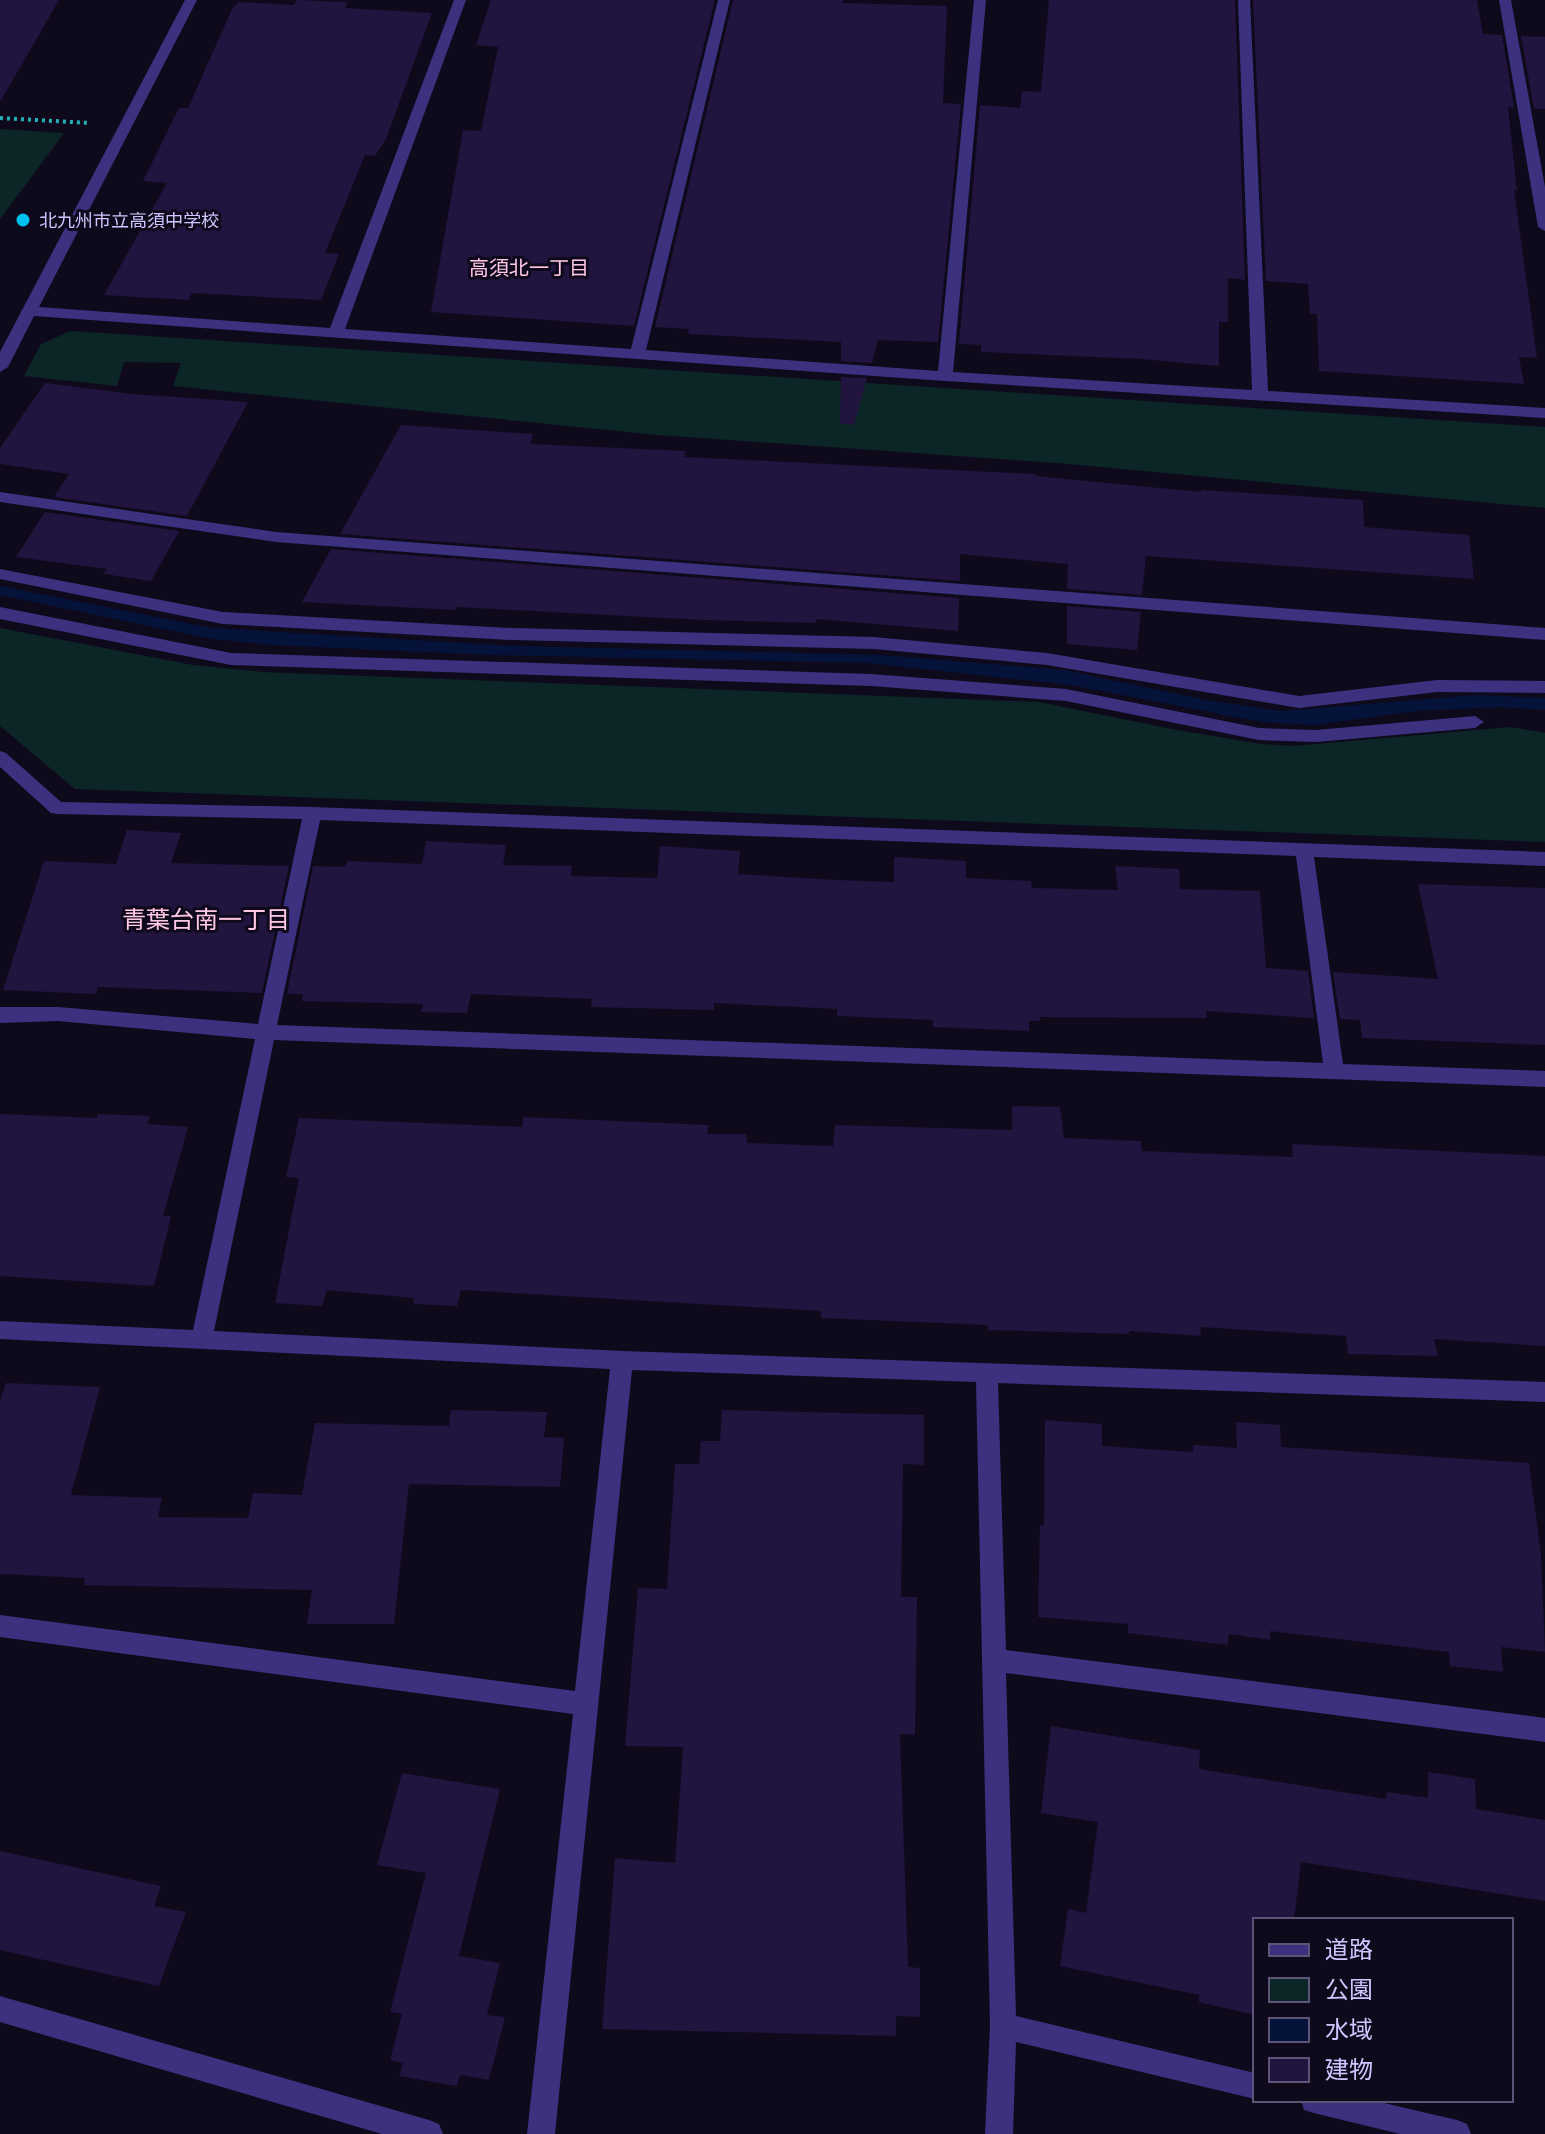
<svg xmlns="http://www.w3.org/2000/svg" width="1545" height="2134" font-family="Raleway,'Noto Sans JP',sans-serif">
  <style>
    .green { fill: #0c2526 }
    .water { fill: #05133a }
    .building { fill: #21143e }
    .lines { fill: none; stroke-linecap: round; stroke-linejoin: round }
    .path { stroke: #23b0b4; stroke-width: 4; stroke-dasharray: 3 4; stroke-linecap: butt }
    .minor { fill: #3b317f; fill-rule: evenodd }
    .poi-dot { fill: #00c2f0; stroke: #0e0a1c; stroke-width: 3 }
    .labels { text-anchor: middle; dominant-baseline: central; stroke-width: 6; stroke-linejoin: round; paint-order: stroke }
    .far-poi-label { font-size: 18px; fill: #d1c5ff; stroke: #0e0a1c; text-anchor: start }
    .far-neighbourhood-label { font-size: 20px; fill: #ffc7e6; stroke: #0e0a1c }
    .neighbourhood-label { font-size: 24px; fill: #ffc7e6; stroke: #0e0a1c }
  </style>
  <rect width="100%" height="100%" fill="#0e0a1c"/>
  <!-- green -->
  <g class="green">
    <polygon points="0,129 64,133 0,219"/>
    <polygon points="71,331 1545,427 1545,508 1057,463 657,435 173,386 181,363 124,362 117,386 24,376 41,344"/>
    <polygon points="0,628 193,665 263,672 1039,702 1172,729 1261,744 1293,746 1511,727 1545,733 1545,842 75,789 0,726"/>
  </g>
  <!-- water -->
  <polygon class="water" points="0,586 212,628 515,646 881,655 1064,670 1206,700 1281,711 1476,695 1545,698 1545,710 1500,707 1417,711 1314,725 1261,722 1071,685 867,663 491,655 273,645 212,639 0,595"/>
  <!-- building -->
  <g class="building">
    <polygon points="0,0 59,0 0,102"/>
    <polygon points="296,0 348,2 345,8 432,13 386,139 375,156 365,155 325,253 339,254 321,300 191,293 189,300 104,295 167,183 143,181 179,108 188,108 232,9 238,2 294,5"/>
    <polygon points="491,0 715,0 634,326 431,312 463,130 481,131 498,47 476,45"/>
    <polygon points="733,0 843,0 842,3 947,6 943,103 961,104 938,342 878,340 872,363 841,361 841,342 688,334 689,329 655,327"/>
    <polygon points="1049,0 1235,0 1245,280 1228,278 1228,322 1219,322 1219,366 1141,359 981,352 981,345 959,344 980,105 1020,108 1022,91 1041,92"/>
    <polygon points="1253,0 1477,0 1483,34 1502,35 1514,108 1508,107 1517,191 1514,190 1537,358 1519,357 1524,384 1319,371 1317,314 1310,314 1308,284 1266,281"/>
    <polygon points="1521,36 1545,37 1545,109 1534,109"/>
    <polygon points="841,377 867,378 854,425 840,423"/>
    <polygon points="45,383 132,394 248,402 187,516 54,497 69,474 0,464 0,448"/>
    <polygon points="401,425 533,434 530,444 686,451 684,457 1035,474 1035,476 1201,492 1201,490 1363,500 1364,527 1469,535 1474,579 1146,556 1142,595 1067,589 1068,564 960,554 960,581 340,534"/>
    <polygon points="45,512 179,531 151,581 104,574 107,569 16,557"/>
    <polygon points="331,549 959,598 958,631 817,619 816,623 703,620 456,607 455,610 302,602"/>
    <polygon points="1067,606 1141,612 1137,650 1067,644"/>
    <polygon points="127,830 181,833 171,863 289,866 262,993 98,987 96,994 3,990 44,861 116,864"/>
    <polygon points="426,841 506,845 503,865 572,866 571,876 657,878 660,846 740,851 738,874 837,880 894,882 894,857 966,861 966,878 1031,881 1032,888 1118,890 1115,866 1179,869 1180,889 1260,891 1266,968 1308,971 1314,1018 1206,1011 1207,1018 1040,1017 1040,1021 1029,1021 1029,1031 933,1027 933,1020 837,1016 837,1009 714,1003 714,1010 591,1007 592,999 471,994 467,1013 421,1012 423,1004 302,1001 303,994 287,994 313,866 345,867 347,861 422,864"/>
    <polygon points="1418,884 1545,888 1545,1045 1362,1038 1360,1020 1340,1019 1333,972 1438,979"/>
    <polygon points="1012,1106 1060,1107 1064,1138 1141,1141 1142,1151 1293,1157 1292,1144 1545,1156 1545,1346 1434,1339 1438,1356 1348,1354 1346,1336 1200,1327 1201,1336 1129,1331 1129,1334 988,1330 988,1325 821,1318 821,1311 461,1290 457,1306 413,1304 414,1298 327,1290 322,1306 275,1303 299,1178 286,1177 299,1118 522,1127 523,1117 709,1125 707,1134 746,1134 747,1143 833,1146 835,1125 1012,1130"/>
    <polygon points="0,1114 97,1118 98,1114 150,1116 147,1124 188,1127 163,1216 171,1216 154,1286 0,1276"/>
    <polygon points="6,1383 100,1387 71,1495 162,1498 158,1517 248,1518 253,1493 302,1495 315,1423 449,1426 451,1410 547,1412 544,1437 564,1438 560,1487 409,1484 394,1624 307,1624 312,1590 84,1585 85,1578 0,1574 0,1402"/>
    <polygon points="722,1410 924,1415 924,1465 903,1464 901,1597 917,1597 915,1735 900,1734 908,1967 920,1968 920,2017 896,2016 896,2036 602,2029 615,1858 675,1863 683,1747 625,1746 638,1588 667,1589 675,1464 699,1464 701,1441 720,1441"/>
    <polygon points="1045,1420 1102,1424 1102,1446 1193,1452 1193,1445 1237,1448 1236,1422 1280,1425 1281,1447 1529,1463 1541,1555 1545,1652 1501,1647 1503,1672 1450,1666 1449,1652 1270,1631 1270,1640 1229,1634 1228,1645 1128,1633 1128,1624 1038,1617 1040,1525 1044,1526"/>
    <polygon points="1051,1726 1200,1750 1199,1769 1386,1799 1387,1792 1428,1798 1428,1772 1475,1779 1476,1809 1545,1820 1545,1901 1301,1862 1294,1920 1255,1920 1255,2015 1199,2002 1199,1995 1060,1966 1068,1909 1086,1913 1098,1822 1041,1813"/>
    <polygon points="402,1773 500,1789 459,1956 500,1963 487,2015 505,2017 489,2080 460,2075 457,2086 399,2076 403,2063 390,2060 402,2014 390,2012 426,1873 377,1865"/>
    <polygon points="0,1851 161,1886 154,1906 186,1912 159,1986 0,1950"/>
  </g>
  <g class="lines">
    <!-- path -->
    <polyline class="path" points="0,118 90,123"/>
    <!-- minor -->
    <g class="minor">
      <polygon points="185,0 197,0 39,307 330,328 454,0 466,0 345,329 631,349 718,0 730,0 646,350 938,371 974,0 986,0 953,372 1252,390 1238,0 1250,0 1268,391 1545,408 1545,418 945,381 34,316 8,367 0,372 0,352"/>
      <polygon points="1499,0 1511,0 1545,187 1545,231 1538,227"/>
      <polygon points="0,492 276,532 1545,628 1545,640 276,542 0,502"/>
      <polygon points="0,569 223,612 512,628 874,637 1047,653 1299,696 1437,680 1545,681 1545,693 1437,692 1299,708 1047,665 874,649 512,640 223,624 0,579"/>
      <polygon points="0,607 231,653 871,674 1066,689 1259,728 1316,730 1475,716 1484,722 1475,728 1316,742 1259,740 1066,701 871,686 231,665 0,619"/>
      <path d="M0 751 6 753 61 802 312 807 1545 852V866L1314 857 1343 1064 1545 1071V1087L274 1040 214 1331 622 1351 1545 1382V1402L998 1383 1006 1650 1545 1718V1742L1006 1673 1016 2016 1255 2073V2099L1016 2042 1013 2134H985L990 2026 976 1382 632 1370 555 2134H527L573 1714 0 1637V1615L575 1691 610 1369 0 1339V1321L193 1330 255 1039 58 1021 0 1023V1007H58L258 1024 302 819 57 814 51 813 0 767ZM320 820 1296 856 1323 1063 277 1025Z"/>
      <polygon points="0,1996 429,2120 439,2124 443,2134 382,2134 0,2022"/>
      <polygon points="1301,2100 1371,2100 1457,2120 1467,2124 1471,2134 1400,2134 1314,2113 1304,2110"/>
    </g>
  </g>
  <!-- markers -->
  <circle class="poi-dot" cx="23" cy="220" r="8"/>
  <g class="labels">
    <!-- far-poi labels -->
    <g class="far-poi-label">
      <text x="39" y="220">北九州市立高須中学校</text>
    </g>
    <!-- far-neighbourhood labels -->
    <g class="far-neighbourhood-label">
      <text x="529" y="268">高須北一丁目</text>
    </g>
    <!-- neighbourhood labels -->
    <g class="neighbourhood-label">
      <text x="206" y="919">青葉台南一丁目</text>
    </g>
  </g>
  <!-- legend -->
  <rect x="1253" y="1918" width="260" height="184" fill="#0e0a1c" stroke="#5c5577" stroke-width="2"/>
  <rect x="1269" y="1944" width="40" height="12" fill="#3b317f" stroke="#5c5577" stroke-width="2"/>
  <text x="1325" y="1958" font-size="24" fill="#d1c5ff">道路</text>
  <rect x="1269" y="1978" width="40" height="24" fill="#0c2526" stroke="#5c5577" stroke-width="2"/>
  <text x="1325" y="1998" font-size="24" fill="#d1c5ff">公園</text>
  <rect x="1269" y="2018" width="40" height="24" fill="#05133a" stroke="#5c5577" stroke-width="2"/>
  <text x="1325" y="2038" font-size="24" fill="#d1c5ff">水域</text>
  <rect x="1269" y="2058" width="40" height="24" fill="#21143e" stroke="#5c5577" stroke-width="2"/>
  <text x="1325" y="2078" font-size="24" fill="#d1c5ff">建物</text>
</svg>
